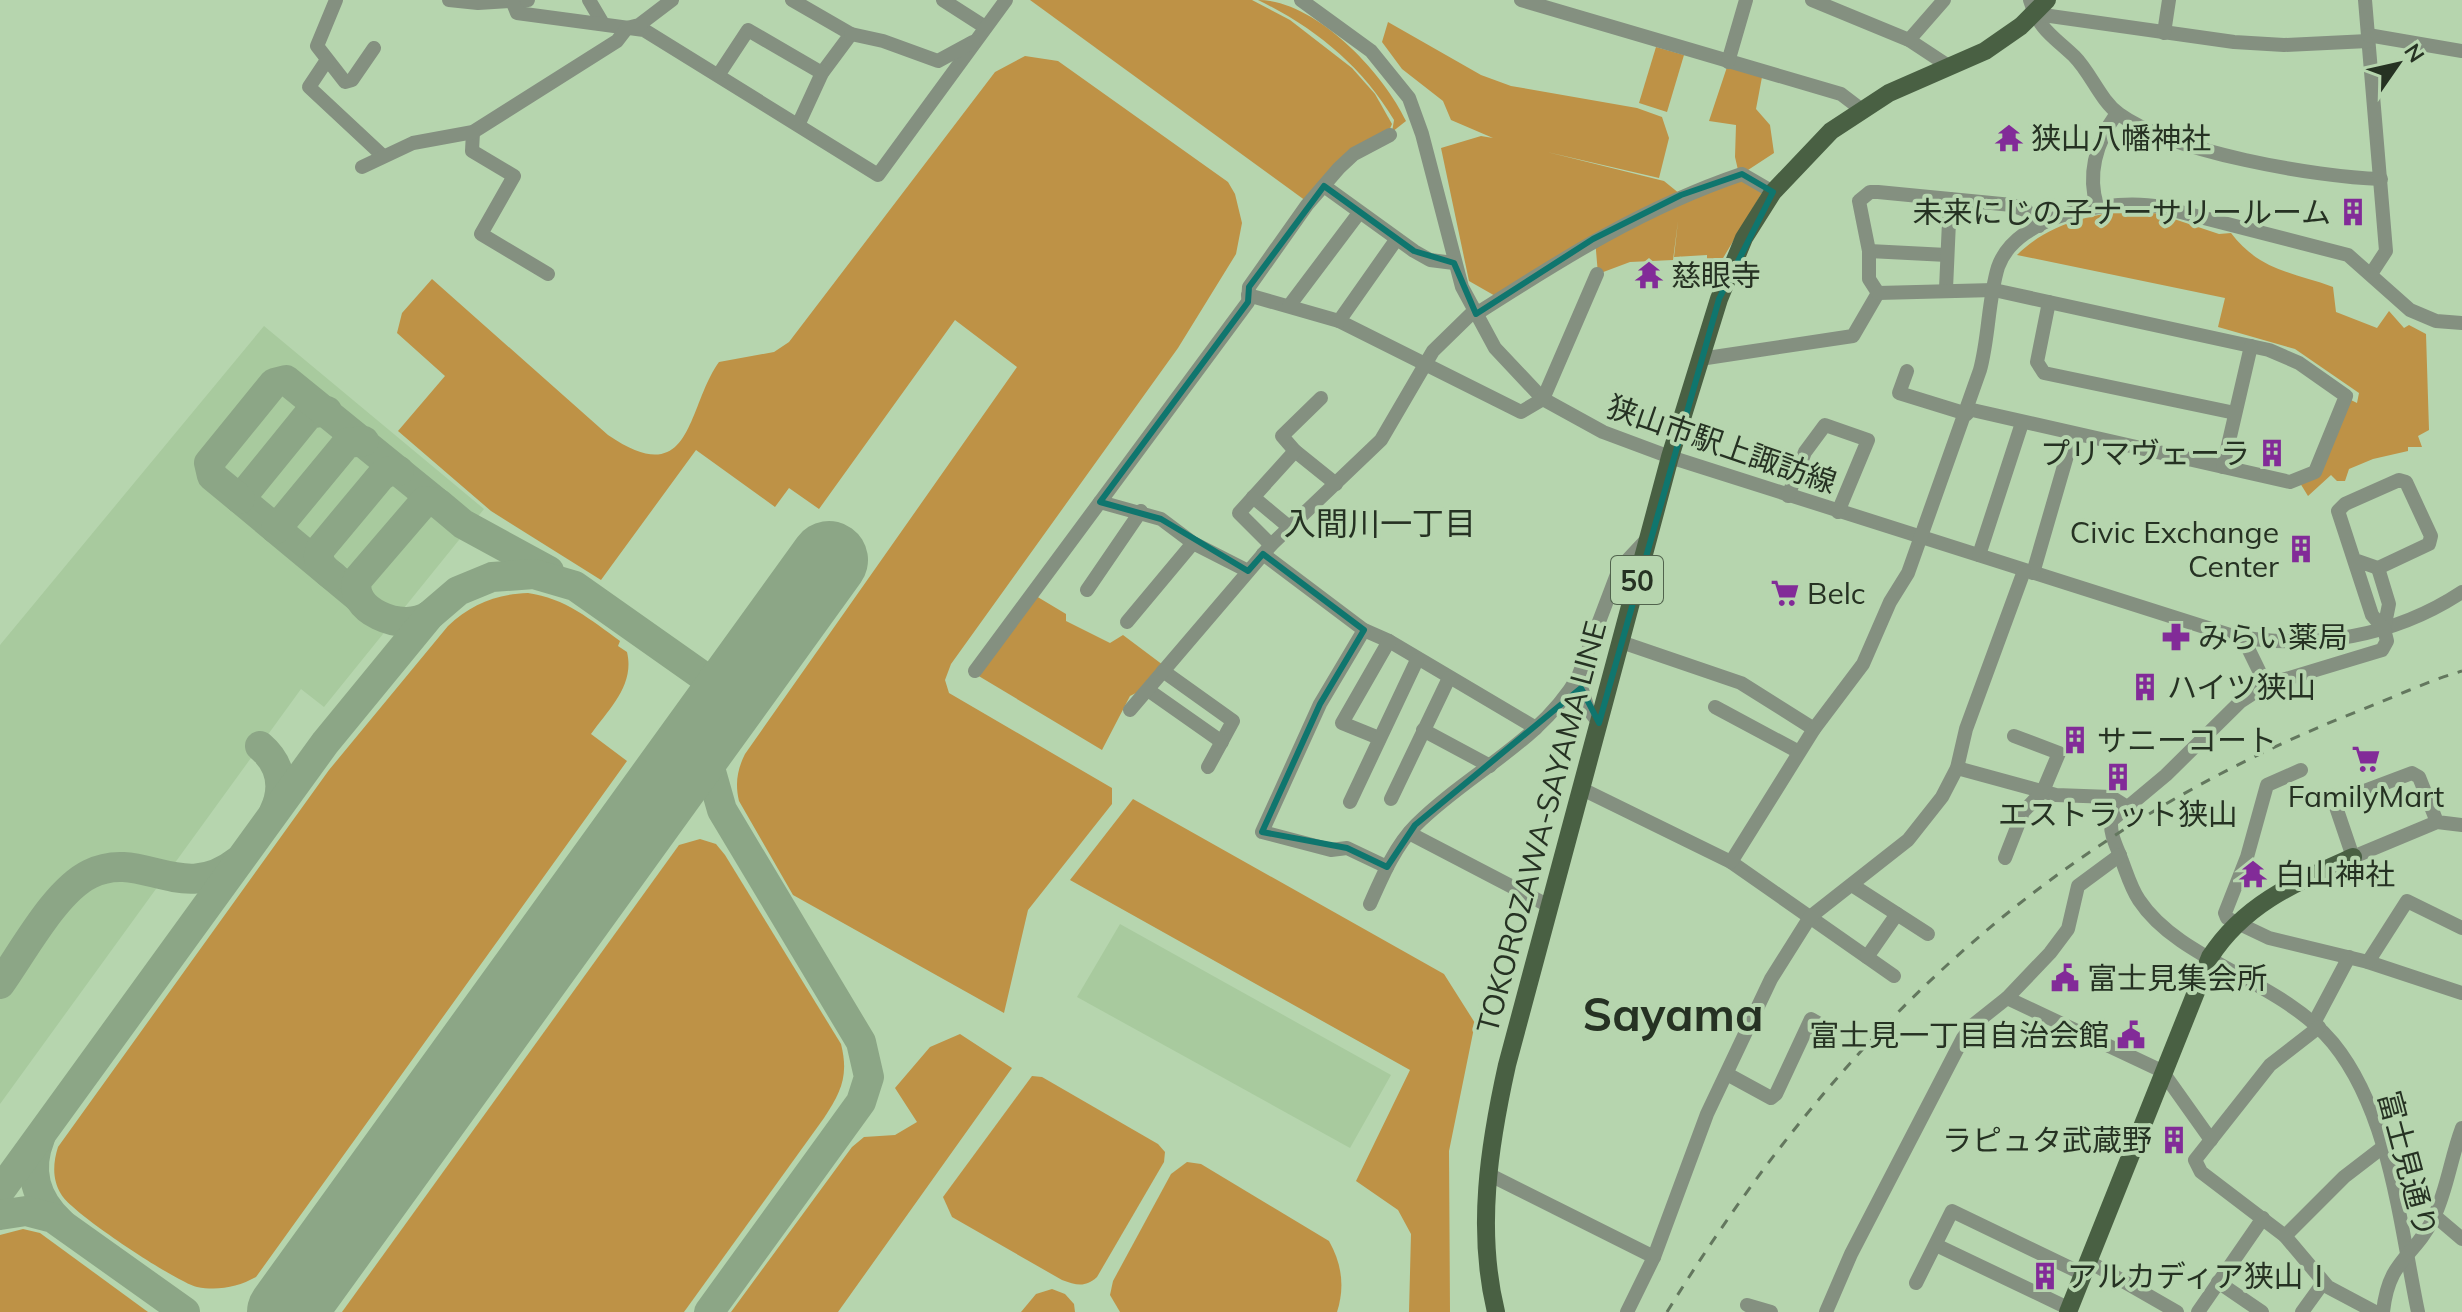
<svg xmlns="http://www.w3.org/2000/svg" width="2462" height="1312" font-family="Mulish,'Noto Sans JP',sans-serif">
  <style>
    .built { fill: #a8ca9e }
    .green { fill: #be9246 }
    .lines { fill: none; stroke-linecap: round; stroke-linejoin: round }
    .taxiway { stroke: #8ca686; stroke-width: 30 }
    .runway { stroke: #8ca686; stroke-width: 78 }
    .minor { stroke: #849080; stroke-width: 14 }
    .major { stroke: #496043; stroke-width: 18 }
    .rail { stroke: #63775e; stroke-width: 3; stroke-dasharray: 10 10; stroke-linecap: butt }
    .marked { fill: none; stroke: #0f766e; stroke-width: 6; stroke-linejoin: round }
    .labels { text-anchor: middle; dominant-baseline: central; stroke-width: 8; stroke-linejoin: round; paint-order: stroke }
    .shield { fill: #b6d5ae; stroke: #51634d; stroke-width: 2 }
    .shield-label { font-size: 28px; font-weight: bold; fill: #263223 }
    .poi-label { font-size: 30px; fill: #263223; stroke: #b6d5ae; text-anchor: start }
    .street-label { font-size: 30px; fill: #263223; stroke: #b6d5ae }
    .neighbourhood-label { font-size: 32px; fill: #263223; stroke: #b6d5ae }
    .town-label { font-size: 46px; font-weight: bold; fill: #263223; stroke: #b6d5ae }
  </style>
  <rect width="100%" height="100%" fill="#b6d5ae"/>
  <!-- built -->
  <g class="built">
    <polygon points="264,326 484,509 324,707 301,689 0,1104 0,645"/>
    <polygon points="1120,924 1391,1075 1350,1148 1077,997"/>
  </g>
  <!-- green -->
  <g class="green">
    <polygon points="1030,0 1252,0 1290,20 1352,68 1375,94 1392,124 1389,131 1306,201"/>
    <path d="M1258 0C1315 0 1383 72 1406 121L1392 132 1394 120C1361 65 1315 28 1258 0Z"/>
    <polygon points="1388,22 1481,75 1511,86 1637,108 1662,117 1669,138 1659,178 1547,152 1664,181 1680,194 1497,297 1469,281 1441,148 1481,136 1493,138 1451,120 1443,101 1402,69 1382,42"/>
    <polygon points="1656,47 1684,55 1667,112 1639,103"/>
    <path d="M1025 56 1058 61 1228 182 1235 194 1242 223 1236 254 1178 348 951 664 945 680 949 693 1112 788V804L1028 910 1004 1013 793 895 739 801C735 784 737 770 745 754L1017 367 955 320 819 509 789 488 775 507 696 450 601 580 491 511 398 431 445 376 397 333 402 313 432 279 608 435C693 493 686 408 719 362L774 352 789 342 995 72Z"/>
    <polygon points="1727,67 1762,77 1756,109 1770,125 1774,153 1748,170 1738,170 1735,157 1736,125 1709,121"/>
    <polygon points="1742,176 1763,191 1707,285 1707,255 1674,257 1678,221 1673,260 1630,262 1598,274 1595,239"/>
    <path d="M2135 210 2159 214 2219 234 2231 233C2260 271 2292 272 2333 287L2336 312 2377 328 2389 311 2404 328 2409 325 2426 334 2429 430 2418 436 2422 447H2408V451L2373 459 2349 469 2345 481H2337L2331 475 2308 496 2300 483 2351 400 2357 403 2359 393 2295 349 2218 327 2225 298 2017 255C2049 223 2092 214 2135 210Z"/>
    <path d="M528 593C565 598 591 620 620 641L618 646 627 652C635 685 609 709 591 734L627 761 256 1277C238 1287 218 1291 197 1287 176 1282 70 1212 61 1194 52 1179 53 1163 58 1147L329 770 448 626C471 604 496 594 528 593Z"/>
    <polygon points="1036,596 1066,614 1066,621 1110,643 1123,635 1163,665 1140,691 1130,696 1102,750 977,675"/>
    <polygon points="1133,799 1444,974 1475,1023 1449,1151 1450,1312 1409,1312 1411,1234 1398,1210 1356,1181 1410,1070 1070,880"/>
    <path d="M700 839 716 844 725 855 841 1044C849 1076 841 1092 824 1118L684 1312H342L679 845Z"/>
    <polygon points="960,1034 1012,1068 838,1312 731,1312 852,1147 864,1137 895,1135 917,1122 895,1088 930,1047"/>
    <path d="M1032 1076 1042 1077 1158 1144 1165 1152 1164 1162 1097 1277C1085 1288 1076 1285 1062 1280L952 1217 943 1197Z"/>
    <path d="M1187 1162 1201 1164 1329 1241C1342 1264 1345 1287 1337 1312H1120L1110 1295 1113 1281 1171 1174Z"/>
    <polygon points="23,1229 40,1233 148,1312 0,1312 0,1235"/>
    <polygon points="1052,1289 1065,1294 1074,1304 1075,1312 1021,1312 1036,1294"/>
  </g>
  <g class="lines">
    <!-- taxiway -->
    <g class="taxiway">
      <polyline points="327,411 309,414 240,499 359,598"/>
      <polyline points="240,499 212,476 209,463 274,383 286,380 435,501"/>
      <polyline points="276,529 347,443 364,441"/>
      <path d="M333 576C323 569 315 561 321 548L381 476 389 471H399"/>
      <path d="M430 615C402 635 346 608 358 579L425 501 438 503 463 524 549 571"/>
      <path d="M260 746C280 763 286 787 274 812"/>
      <path d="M0 984C23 952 55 891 90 874 142 848 181 906 238 861"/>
      <path d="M40 1138C27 1170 36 1200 61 1223"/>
      <polyline points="0,1191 325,743 430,615 458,591 492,577 534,574 575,586 731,696"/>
      <polyline points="0,1215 26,1211 53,1218 185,1312"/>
      <polyline points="284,1312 295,1299"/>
      <polyline points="709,1312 861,1102 869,1077 861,1042 722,810 708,761 709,726"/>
    </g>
    <!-- runway -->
    <polyline class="runway" points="286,1312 829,560"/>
    <!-- minor -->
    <g class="minor">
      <polyline points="336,0 317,46 345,82 352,80 374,48"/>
      <polyline points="449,0 478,3 528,0"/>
      <polyline points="589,0 602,22"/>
      <polyline points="792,0 851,34 822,73 799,123"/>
      <polyline points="943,0 985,27"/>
      <path d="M1301 0 1371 51 1409 98 1422 134 1462 287 1495 348 1543 399 1603 432 1670 457 2233 636C2313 650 2394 637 2462 592"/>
      <polyline points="1521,0 1841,94 1862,110"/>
      <polyline points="1812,0 1909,40 1950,67"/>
      <path d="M2030 0C2040 31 2052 35 2074 56 2091 73 2100 100 2119 114 2171 152 2316 177 2381 179"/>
      <polyline points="2365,0 2386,251 2371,274"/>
      <polyline points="513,3 517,13 644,30 878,175 1006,0"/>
      <polyline points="2036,14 2234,42 2284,45 2368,41"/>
      <polyline points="2164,33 2169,0"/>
      <polyline points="851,34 883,41 938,61 973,42"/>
      <polyline points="2368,35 2462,51"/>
      <polyline points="1909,40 1944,0"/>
      <polyline points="327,60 309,87 383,156"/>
      <polyline points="1728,62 1746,0"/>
      <polyline points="719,74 748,30 822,73"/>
      <polyline points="473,132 472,151 514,176 481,234 548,274"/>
      <polyline points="362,167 413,143 473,132 617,41 627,28 639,25 672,0"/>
      <polyline points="1324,186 1414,251 1430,260 1454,263"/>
      <path d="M2097 206C2087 173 2097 141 2117 113"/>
      <polyline points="1869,251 1947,255"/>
      <polyline points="1946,289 1950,199"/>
      <polyline points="1248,295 1339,321 1521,412 1543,399 1597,274"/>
      <polyline points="2049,302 2037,362 2044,373 2235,413"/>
      <polyline points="1289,306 1359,213"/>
      <path d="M1476 314C1562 259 1644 207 1742 174L1773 192"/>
      <polyline points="1339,321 1396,240"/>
      <polyline points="1700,359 1853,336 1878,293"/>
      <polyline points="1907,371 1899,393 1967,414"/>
      <polyline points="1321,398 1282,436 1295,451 1336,484"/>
      <polyline points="1968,409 2290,482 2315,472 2346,396 2299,363 2269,350 1994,290 1878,293 1869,279 1869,251 1859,201 1870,192 1878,192 2012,205 2027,211 2039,226"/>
      <polyline points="2223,467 2251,346"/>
      <polyline points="1788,496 1805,452 1825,425 1868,440 1838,512"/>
      <polyline points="1253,497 1289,527"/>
      <polyline points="1100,502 1161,519 1193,543 1248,571"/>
      <polyline points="1271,545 1239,513 1295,451"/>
      <polyline points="1263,554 1364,630 1389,641 1536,728"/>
      <polyline points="1979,555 2022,423"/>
      <polyline points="2378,568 2389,604 2384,629"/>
      <polyline points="2033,573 2073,435"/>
      <polyline points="1087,590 1141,511"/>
      <polyline points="1127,622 1193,543"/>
      <polyline points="1364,630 1320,704 1262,832 1331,850 1347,848 1387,867"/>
      <polyline points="2243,638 2266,685 2382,650 2387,641 2384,629 2372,615 2338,511 2345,504 2399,480 2406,482 2431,536 2429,544 2378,568 2355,560"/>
      <polyline points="1621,642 1741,683 1814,729"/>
      <polyline points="975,671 1248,302 1249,287 1307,205 1339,168 1354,154 1390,135"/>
      <polyline points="1163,671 1233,721 1208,767"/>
      <path d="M2266 685 2240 702 2166 775 2111 821C2110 835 2117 847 2122 861 2127 874 2131 888 2139 900 2180 962 2281 980 2333 1043 2390 1113 2400 1225 2418 1312"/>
      <polyline points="1148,690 1222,742"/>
      <polyline points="1715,707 1799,752"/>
      <polyline points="1130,710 1271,545 1381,440 1433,351 1474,311"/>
      <polyline points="1599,723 1588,709 1578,677 1619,569 1648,538"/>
      <polyline points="1423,730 1490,766"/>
      <polyline points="1379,738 1342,723 1389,641"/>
      <polyline points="1957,768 2056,795 2111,797 2127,807"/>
      <polyline points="2301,770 2267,785 2247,857 2225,913 2227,918 2269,938 2368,962 2462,993"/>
      <polyline points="1582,789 1731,862 1894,976"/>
      <polyline points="1391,799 1449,678"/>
      <polyline points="1350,802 1417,660"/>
      <polyline points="2437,822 2419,777 2412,773 2343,799 2336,807 2353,857 2437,822 2462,825"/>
      <polyline points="1409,833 1549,906"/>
      <polyline points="2005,858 2023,812 2043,791 2059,753 2014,736"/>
      <path d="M1731 862 1814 729 1863 664 1890 602 1908 573 1980 370C1989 337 1988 300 1998 267 2017 213 2114 198 2161 207L2348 255 2410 310 2436 321 2462 323"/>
      <polyline points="1852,885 1928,934"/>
      <path d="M1370 904C1382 877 1395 846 1416 825 1468 773 1540 742 1578 677"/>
      <polyline points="1867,957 1897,914"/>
      <polyline points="2368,962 2407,901 2462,928"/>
      <polyline points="2007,998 2162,1071 2211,1140"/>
      <polyline points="2314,1023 2349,957"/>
      <polyline points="2319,1027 2270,1065 2195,1160 2201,1172 2285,1236 2328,1287 2375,1312"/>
      <polyline points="1727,1074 1771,1098 1776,1094 1811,1019 1830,1030"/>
      <polyline points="1488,1174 1654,1257"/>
      <polyline points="2435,1216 2462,1239"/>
      <polyline points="2285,1236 2344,1177 2383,1147"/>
      <polyline points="1936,1245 2070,1309"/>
      <polyline points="2088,1261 2177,1312"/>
      <polyline points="2218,1282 2262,1312"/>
      <polyline points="1916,1283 1952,1211 2083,1274"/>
      <polyline points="1747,1305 1771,1312"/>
      <polyline points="1627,1312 1654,1257 1707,1114 1771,979 1810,917 1908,840 1942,797 1957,768 1966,729 2024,571"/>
      <polyline points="1826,1312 1851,1254 1963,1038 1973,1025 2007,998 2050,953 2068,929 2078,886 2120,855"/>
      <polyline points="2198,1312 2263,1218"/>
      <polyline points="2302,1312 2323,1283"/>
      <path d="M2383 1312C2389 1257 2414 1259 2434 1217 2447 1190 2451 1157 2462 1128"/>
    </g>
    <!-- major -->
    <g class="major">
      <path d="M1496 1312C1476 1230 1489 1146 1507 1065L1670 457 1719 299 1744 238 1773 192 1831 131 1889 93 1985 51 2021 26 2047 0"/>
      <path d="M2068 1312 2210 957C2245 903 2297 882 2353 857"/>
    </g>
    <!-- rail -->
    <path class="rail" d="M1667 1312C1840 1031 2050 832 2361 710 2394 697 2428 681 2462 671"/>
  </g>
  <!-- marked area -->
  <path class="marked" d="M1742 174 1773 192 1719 299 1599 723 1581 688 1415 825 1387 867 1347 848 1262 832 1320 704 1364 630 1263 554 1248 571 1161 519 1100 502 1248 302 1249 287 1324 186 1414 251 1454 263 1476 314 1593 239 1681 195Z"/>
  <!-- icons -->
  <defs>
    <symbol id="temple-bare" viewBox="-9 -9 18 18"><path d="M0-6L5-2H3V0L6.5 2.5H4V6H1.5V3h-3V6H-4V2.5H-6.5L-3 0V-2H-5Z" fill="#822b98" stroke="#b6d5ae" stroke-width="2.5" paint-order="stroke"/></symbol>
    <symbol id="building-bare" viewBox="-9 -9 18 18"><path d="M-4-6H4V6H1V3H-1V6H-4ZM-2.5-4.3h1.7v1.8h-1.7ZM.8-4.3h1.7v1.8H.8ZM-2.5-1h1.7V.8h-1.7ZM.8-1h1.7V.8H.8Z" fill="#822b98" stroke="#b6d5ae" stroke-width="2.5" paint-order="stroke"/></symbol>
    <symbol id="supermarket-bare" viewBox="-9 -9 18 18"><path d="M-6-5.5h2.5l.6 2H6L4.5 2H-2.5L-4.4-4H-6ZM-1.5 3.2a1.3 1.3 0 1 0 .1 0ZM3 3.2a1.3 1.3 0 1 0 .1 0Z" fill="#822b98" stroke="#b6d5ae" stroke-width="2.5" paint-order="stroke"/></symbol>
    <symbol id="pharmacy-bare" viewBox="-9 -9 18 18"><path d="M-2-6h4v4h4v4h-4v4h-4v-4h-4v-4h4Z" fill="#822b98" stroke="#b6d5ae" stroke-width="2.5" paint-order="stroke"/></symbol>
    <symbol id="civic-bare" viewBox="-9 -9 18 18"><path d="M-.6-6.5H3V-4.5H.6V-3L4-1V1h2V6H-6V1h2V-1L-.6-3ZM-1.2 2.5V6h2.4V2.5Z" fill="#822b98" stroke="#b6d5ae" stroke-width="2.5" paint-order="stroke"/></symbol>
  </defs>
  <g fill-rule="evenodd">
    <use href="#temple-bare" x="1989" y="118" width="40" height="40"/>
    <use href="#building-bare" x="2333" y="192" width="40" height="40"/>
    <use href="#temple-bare" x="1629" y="255" width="40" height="40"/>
    <use href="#building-bare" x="2252" y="433" width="40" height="40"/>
    <use href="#building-bare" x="2281" y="529" width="40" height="40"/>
    <use href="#supermarket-bare" x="1765" y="573" width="40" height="40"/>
    <use href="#pharmacy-bare" x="2156" y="617" width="40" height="40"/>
    <use href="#building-bare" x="2125" y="667" width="40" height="40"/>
    <use href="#building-bare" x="2055" y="720" width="40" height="40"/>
    <use href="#supermarket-bare" x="2346" y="739" width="40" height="40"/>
    <use href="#building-bare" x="2098" y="757" width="40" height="40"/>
    <use href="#temple-bare" x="2233" y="854" width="40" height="40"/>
    <use href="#civic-bare" x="2045" y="958" width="40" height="40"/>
    <use href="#civic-bare" x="2111" y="1015" width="40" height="40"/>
    <use href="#building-bare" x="2154" y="1120" width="40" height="40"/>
    <use href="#building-bare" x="2025" y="1256" width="40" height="40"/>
  </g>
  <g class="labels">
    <!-- shield labels -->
    <rect class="shield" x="1611" y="556" width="52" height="48" rx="6"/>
    <g class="shield-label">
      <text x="1637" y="580">50</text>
    </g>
    <!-- poi labels -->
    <g class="poi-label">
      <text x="2031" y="138">狭山八幡神社</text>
      <text x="2331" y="212" text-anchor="end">未来にじの子ナーサリールーム</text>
      <text x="1671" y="275">慈眼寺</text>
      <text x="2250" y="453" text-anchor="end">プリマヴェーラ</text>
      <text x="2279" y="532" text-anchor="end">Civic Exchange<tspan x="2279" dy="34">Center</tspan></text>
      <text x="1807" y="593">Belc</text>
      <text x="2198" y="637">みらい薬局</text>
      <text x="2167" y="687">ハイツ狭山</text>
      <text x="2097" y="740">サニーコート</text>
      <text x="2366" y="796" text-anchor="middle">FamilyMart</text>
      <text x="2118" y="814" text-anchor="middle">エストラット狭山</text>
      <text x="2275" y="874">白山神社</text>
      <text x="2087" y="978">富士見集会所</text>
      <text x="2109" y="1035" text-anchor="end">富士見一丁目自治会館</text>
      <text x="2152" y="1140" text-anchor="end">ラピュタ武蔵野</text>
      <text x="2067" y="1276">アルカディア狭山Ⅰ</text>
    </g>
    <!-- street labels -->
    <g class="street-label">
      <text transform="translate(1722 444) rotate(19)">狭山市駅上諏訪線</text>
      <text transform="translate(1541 827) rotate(-75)">TOKOROZAWA-SAYAMA LINE</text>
      <text transform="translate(2408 1164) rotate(75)">富士見通り</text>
    </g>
    <!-- neighbourhood labels -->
    <g class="neighbourhood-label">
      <text x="1380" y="523">入間川一丁目</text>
    </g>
    <!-- town labels -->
    <g class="town-label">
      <text x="1673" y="1014">Sayama</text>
    </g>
  </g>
  <!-- north arrow -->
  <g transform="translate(2398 64) rotate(56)" stroke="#b6d5ae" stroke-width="6" paint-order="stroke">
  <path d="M0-6L14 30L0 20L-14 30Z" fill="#263223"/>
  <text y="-12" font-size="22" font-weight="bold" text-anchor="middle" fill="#263223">N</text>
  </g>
</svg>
